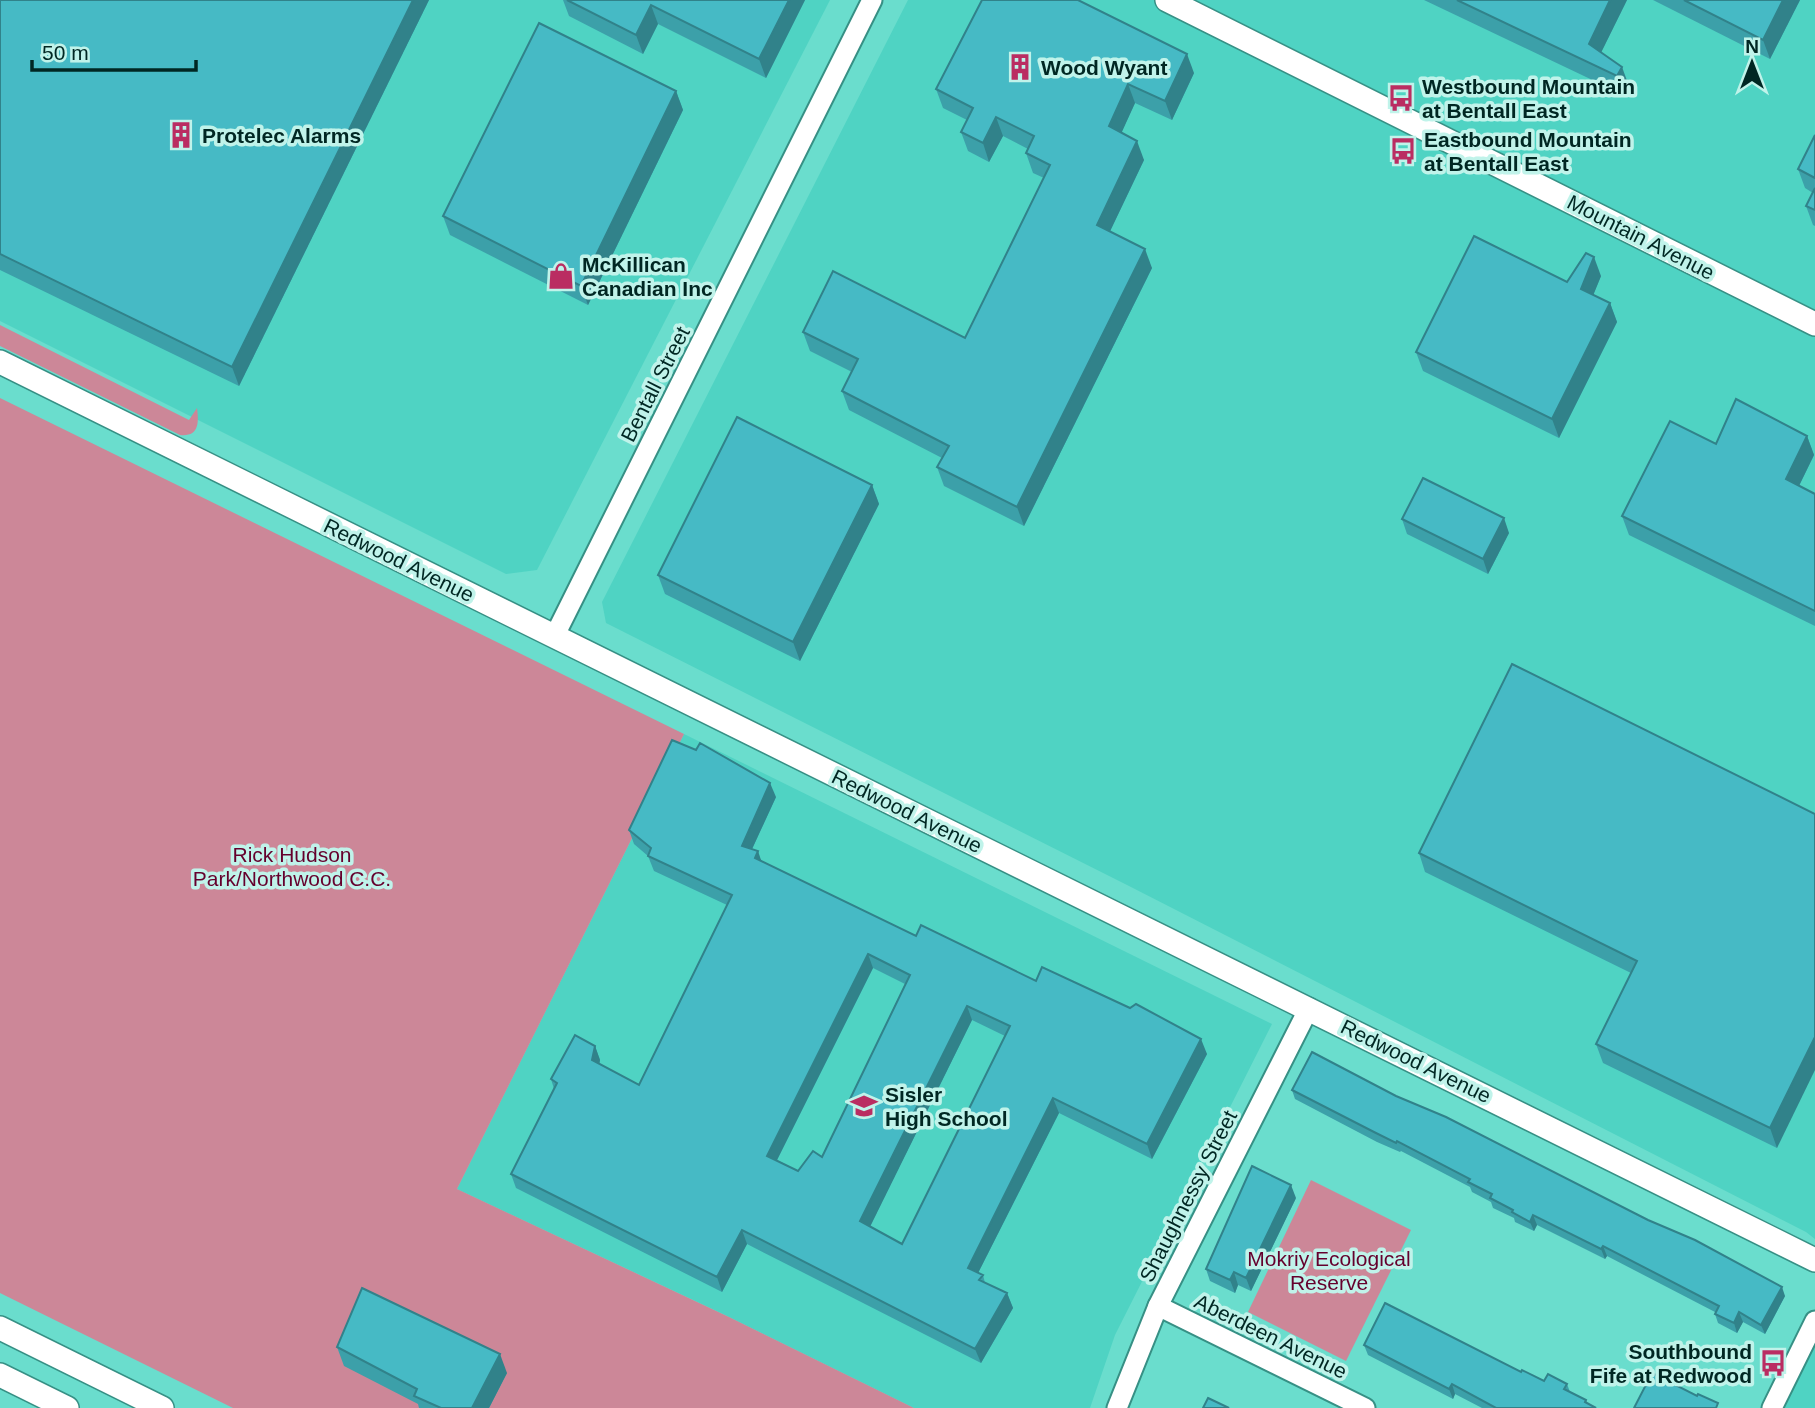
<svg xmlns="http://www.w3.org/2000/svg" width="1815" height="1408" font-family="Helvetica,sans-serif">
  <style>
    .built { fill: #4fd3c3 }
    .green { fill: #cc8798 }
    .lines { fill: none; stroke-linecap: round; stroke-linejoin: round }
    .minor-casing { stroke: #379085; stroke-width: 23 }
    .tertiary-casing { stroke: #379085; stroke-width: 26 }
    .minor { stroke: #fff; stroke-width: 19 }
    .tertiary { stroke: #fff; stroke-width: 23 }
    .wall { fill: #3ca0a9; fill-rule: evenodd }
    .shaded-wall { fill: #31828a }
    .building { fill: #46bac5; stroke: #31828a; stroke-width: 2; fill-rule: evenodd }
    .labels { text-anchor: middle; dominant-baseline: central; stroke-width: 7; stroke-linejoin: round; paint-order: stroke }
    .poi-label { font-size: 21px; font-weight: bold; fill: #002723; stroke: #c0f3ea; text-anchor: start }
    .street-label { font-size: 21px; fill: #002723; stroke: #c0f3ea }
    .park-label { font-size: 21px; fill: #65002d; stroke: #c0f3ea }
  </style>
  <rect width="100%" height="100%" fill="#6addcd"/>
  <!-- built -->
  <g class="built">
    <polygon points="0,0 830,0 537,570 506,574 0,321"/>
    <polygon points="908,0 1815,0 1815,1239 1806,1232 1129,886 606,623 602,602"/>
    <polygon points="684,734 1272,1024 1115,1335 1090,1408 914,1408 723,1314 457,1189"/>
    <polygon points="1815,1331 1815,1408 1777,1408"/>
  </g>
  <!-- green -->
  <g class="green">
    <path d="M0 325 189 420 197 408C199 423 199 437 180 435L0 346Z"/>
    <polygon points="0,398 684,734 457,1189 729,1317 914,1408 233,1408 0,1293"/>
    <polygon points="1311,1180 1411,1230 1346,1361 1248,1312"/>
  </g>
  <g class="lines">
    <defs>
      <g id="minor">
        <polyline points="554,637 872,0"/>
        <polyline points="1158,1306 1365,1408"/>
        <polyline points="1117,1408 1158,1306 1309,1008"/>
        <polyline points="1772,1408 1815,1321"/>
      </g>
      <g id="tertiary">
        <polyline points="1167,0 1815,324"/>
        <polyline points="0,362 1815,1260"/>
        <polyline points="0,1328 162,1408"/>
        <polyline points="0,1375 67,1408"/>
      </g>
    </defs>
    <!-- minor casing -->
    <use href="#minor" class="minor-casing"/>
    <!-- tertiary casing -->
    <use href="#tertiary" class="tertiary-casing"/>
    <!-- minor -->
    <use href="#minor" class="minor"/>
    <!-- tertiary -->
    <use href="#tertiary" class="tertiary"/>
  </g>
  <!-- wall -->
  <g class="wall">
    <polygon points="0,0 429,0 239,386 0,270"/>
    <polygon points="563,0 805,0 766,78 658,24 643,54 569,16"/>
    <polygon points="1424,0 1627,0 1601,52 1629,86 1624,95"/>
    <polygon points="1653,0 1800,0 1770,59"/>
    <polygon points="1194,73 1172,120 1135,103 1121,133 1144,160 1110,231 1152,268 1024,526 944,486 937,467 942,458 849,410 842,391 852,372 810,351 803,332 965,338 1044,178 1033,173 1026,153 1028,149 1003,136 989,162 968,151 961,132 967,120 943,108 936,89"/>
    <polygon points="676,91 683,110 588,305 450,235 443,216"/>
    <polygon points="1815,135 1815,226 1813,225 1806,206 1813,193 1805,188 1798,169"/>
    <polygon points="1601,276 1593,295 1610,303 1617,322 1559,438 1423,371 1416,352 1567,282"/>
    <polygon points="1807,436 1814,455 1799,486 1815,494 1815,626 1629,535 1622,516 1716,444"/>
    <polygon points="872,485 879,504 800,661 665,594 658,575"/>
    <polygon points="1402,519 1509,533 1488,574 1407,534"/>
    <path d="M776 797 752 849 762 861 916 936 1036 981 1207 1054 1152 1159 1059 1113 978 1273 983 1275 985 1283 1007 1293 1013 1308 981 1363 747 1244 722 1292 516 1188 511 1174 554 1089 551 1079 595 1046 600 1060 599 1064 639 1085 727 905 654 871 648 856 634 844 629 830ZM873 968 905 984 822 1157 798 1171 777 1160ZM972 1020 1005 1036 902 1244 870 1226Z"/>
    <polygon points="1815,814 1777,1148 1603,1063 1596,1044 1631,973 1425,872 1419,853"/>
    <polygon points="1292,1090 1785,1296 1765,1334 1743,1322 1737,1333 1718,1323 1715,1314 1715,1312 1607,1256 1605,1259 1537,1225 1534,1231 1515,1222 1514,1218 1493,1208 1491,1202 1472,1192 1470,1187 1401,1151 1400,1152 1377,1142 1295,1099"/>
    <polygon points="1296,1198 1251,1291 1238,1285 1235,1293 1210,1281 1206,1269"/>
    <polygon points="1364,1345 1521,1372 1544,1381 1567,1384 1570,1392 1586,1400 1587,1403 1596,1408 1482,1408 1455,1394 1453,1399 1368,1355"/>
    <polygon points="337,1347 507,1373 489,1408 419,1408 418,1404 344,1366"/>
  </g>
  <!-- shaded-wall -->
  <g class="shaded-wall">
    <polygon points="413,0 429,0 239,386 232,367"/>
    <polygon points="789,0 805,0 766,78 759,59"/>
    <polygon points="1610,0 1627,0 1596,63 1589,44"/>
    <polygon points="1783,0 1800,0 1770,59 1763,40"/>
    <polygon points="651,5 658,24 643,54 636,35"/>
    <polygon points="1187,54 1194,73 1172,120 1165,101"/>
    <polygon points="1622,67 1629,86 1624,95 1617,76"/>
    <polygon points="1128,84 1135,103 1116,145 1109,126"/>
    <polygon points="676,91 683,110 588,305 581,286"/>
    <polygon points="996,117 1003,136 989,162 983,143"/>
    <polygon points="1137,141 1144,160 1104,244 1097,225"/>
    <polygon points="1145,249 1152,268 1024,526 1017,507"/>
    <polygon points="1594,257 1601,276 1588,308 1581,289"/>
    <polygon points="1610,303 1617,322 1559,438 1552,419"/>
    <polygon points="1807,436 1814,455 1793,498 1786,479"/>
    <polygon points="872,485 879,504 800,661 793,642"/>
    <polygon points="1504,518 1509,533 1488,574 1483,559"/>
    <polygon points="770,783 776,797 747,860 742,846"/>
    <polygon points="758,851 763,866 755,858"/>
    <polygon points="868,954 873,968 772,1170 767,1156"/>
    <polygon points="967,1006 972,1020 866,1235 860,1221"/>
    <polygon points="1815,1037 1815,1070 1777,1148 1770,1128"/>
    <polygon points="1201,1039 1207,1054 1152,1159 1147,1144"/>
    <polygon points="595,1046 600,1060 597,1075 592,1060"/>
    <polygon points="1053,1098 1059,1113 973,1283 968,1268"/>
    <polygon points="1291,1185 1296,1198 1251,1291 1246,1278"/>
    <polygon points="1533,1215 1537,1225 1534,1231 1530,1222"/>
    <polygon points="742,1230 747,1244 722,1292 717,1277"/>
    <polygon points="1603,1246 1607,1256 1605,1259 1601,1249"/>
    <polygon points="1234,1272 1238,1285 1235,1293 1230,1280"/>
    <polygon points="1782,1287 1785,1296 1765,1334 1761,1325"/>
    <polygon points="1007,1293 1013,1308 981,1363 975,1349"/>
    <polygon points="1739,1312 1743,1322 1737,1333 1734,1323"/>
    <polygon points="500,1354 507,1373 489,1408 472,1408"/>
    <polygon points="1452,1384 1455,1394 1453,1399 1449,1389"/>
  </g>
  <!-- building -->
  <g class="building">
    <polygon points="0,0 413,0 232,367 0,254"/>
    <polygon points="567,0 789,0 759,59 651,5 636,35"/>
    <polygon points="982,0 1078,0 1187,54 1165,101 1128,84 1109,126 1137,141 1097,225 1145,249 1017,507 937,467 949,446 842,391 858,359 803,332 833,271 965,338 1050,165 1026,153 1034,136 996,117 983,143 961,132 973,108 936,89"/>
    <polygon points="1457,0 1610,0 1589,44 1622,67 1617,76"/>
    <polygon points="1684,0 1783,0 1763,40"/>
    <polygon points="539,23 676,91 581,286 443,216"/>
    <polygon points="1815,135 1815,178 1798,169"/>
    <polygon points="1815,188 1815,210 1806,206"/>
    <polygon points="1474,236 1567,282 1586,253 1594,257 1581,289 1610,303 1552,419 1416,352"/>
    <polygon points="1736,399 1807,436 1786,479 1815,494 1815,611 1622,516 1670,421 1716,444"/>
    <polygon points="737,417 872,485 793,642 658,575"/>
    <polygon points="1423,478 1504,518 1483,559 1402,519"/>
    <polygon points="1512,664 1815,814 1815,1037 1770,1128 1596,1044 1637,961 1419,853"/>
    <path d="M672 740 696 750 700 743 770 783 742 846 758 851 755 858 916 936 921 925 1036 981 1042 967 1130 1008 1136 1004 1201 1039 1147 1144 1053 1098 968 1268 983 1275 979 1280 1007 1293 975 1349 742 1230 717 1277 511 1174 557 1083 551 1079 575 1035 595 1046 592 1060 639 1085 732 895 648 856 651 848 629 830ZM868 954 910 975 822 1157 813 1151 798 1171 767 1156ZM967 1006 1010 1026 902 1244 860 1221Z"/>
    <polygon points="1312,1052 1396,1096 1446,1117 1648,1220 1695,1240 1782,1287 1761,1325 1739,1312 1734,1323 1715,1314 1719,1306 1603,1246 1601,1249 1533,1215 1530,1222 1512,1212 1513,1210 1490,1198 1492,1194 1468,1182 1470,1179 1397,1141 1396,1143 1374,1132 1292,1090"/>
    <polygon points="1252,1166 1291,1185 1246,1278 1234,1272 1230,1280 1206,1269"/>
    <polygon points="362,1288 500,1354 472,1408 441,1408 414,1396 417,1389 337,1347"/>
    <polygon points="1385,1303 1521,1372 1522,1370 1544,1381 1548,1374 1567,1384 1564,1389 1586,1400 1585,1402 1596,1408 1496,1408 1452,1384 1449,1389 1364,1345"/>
    <polygon points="1652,1373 1697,1396 1698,1394 1718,1403 1716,1408 1634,1408"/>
    <polygon points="1208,1398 1229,1408 1203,1408"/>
  </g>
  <!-- icons -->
  <defs>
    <symbol id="building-bare" viewBox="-9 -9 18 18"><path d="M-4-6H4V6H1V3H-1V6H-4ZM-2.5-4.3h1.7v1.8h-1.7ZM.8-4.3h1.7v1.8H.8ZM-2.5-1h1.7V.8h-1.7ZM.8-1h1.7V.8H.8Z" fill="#ba2d62" stroke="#c0f3ea" stroke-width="2.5" paint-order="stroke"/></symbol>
    <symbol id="bus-bare" viewBox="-9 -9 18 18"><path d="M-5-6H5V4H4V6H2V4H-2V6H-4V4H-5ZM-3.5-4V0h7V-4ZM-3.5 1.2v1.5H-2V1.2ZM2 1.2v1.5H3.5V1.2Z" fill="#ba2d62" stroke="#c0f3ea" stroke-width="2.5" paint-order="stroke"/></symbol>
    <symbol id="shop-bare" viewBox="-9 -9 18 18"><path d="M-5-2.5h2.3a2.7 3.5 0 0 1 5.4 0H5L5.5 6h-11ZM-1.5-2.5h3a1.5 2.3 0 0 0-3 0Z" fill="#ba2d62" stroke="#c0f3ea" stroke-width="2.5" paint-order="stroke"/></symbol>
    <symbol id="school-bare" viewBox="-9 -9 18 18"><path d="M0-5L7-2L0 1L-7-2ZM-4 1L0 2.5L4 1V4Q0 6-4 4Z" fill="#ba2d62" stroke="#c0f3ea" stroke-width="2.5" paint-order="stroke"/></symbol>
  </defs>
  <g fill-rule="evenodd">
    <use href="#building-bare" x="1001" y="48" width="38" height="38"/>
    <use href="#bus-bare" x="1382" y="79" width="38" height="38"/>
    <use href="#building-bare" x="162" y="116" width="38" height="38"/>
    <use href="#bus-bare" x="1384" y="132" width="38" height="38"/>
    <use href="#shop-bare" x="542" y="257" width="38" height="38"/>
    <use href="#school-bare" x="845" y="1087" width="38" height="38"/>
    <use href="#bus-bare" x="1754" y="1344" width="38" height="38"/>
  </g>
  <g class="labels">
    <!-- poi labels -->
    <g class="poi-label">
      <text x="1041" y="67">Wood Wyant</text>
      <text x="1422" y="86">Westbound Mountain<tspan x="1422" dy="24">at Bentall East</tspan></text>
      <text x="202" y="135">Protelec Alarms</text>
      <text x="1424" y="139">Eastbound Mountain<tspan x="1424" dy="24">at Bentall East</tspan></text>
      <text x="582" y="264">McKillican<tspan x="582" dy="24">Canadian Inc</tspan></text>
      <text x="885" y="1094">Sisler<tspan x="885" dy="24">High School</tspan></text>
      <text x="1752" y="1351" text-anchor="end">Southbound<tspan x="1752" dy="24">Fife at Redwood</tspan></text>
    </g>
    <!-- street labels -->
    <g class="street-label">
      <text transform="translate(1641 237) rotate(27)">Mountain Avenue</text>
      <text transform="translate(655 384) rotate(-63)">Bentall Street</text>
      <text transform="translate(399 560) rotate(26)">Redwood Avenue</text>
      <text transform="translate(907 811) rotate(26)">Redwood Avenue</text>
      <text transform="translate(1416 1061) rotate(26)">Redwood Avenue</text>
      <text transform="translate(1188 1196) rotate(-63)">Shaughnessy Street</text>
      <text transform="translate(1271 1336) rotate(26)">Aberdeen Avenue</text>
    </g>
    <!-- park labels -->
    <g class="park-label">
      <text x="292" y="854">Rick Hudson<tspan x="292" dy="24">Park/Northwood C.C.</tspan></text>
      <text x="1329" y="1258">Mokriy Ecological<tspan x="1329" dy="24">Reserve</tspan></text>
    </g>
  </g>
  <!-- north arrow -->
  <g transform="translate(1752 63)" stroke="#c0f3ea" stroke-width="5" paint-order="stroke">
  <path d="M0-5L12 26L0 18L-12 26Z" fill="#002723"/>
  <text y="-10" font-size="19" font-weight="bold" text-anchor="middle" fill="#002723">N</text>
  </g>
  <!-- scale -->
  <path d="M32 60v10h164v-10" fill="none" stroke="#002723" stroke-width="3.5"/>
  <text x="42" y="60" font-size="21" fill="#002723" stroke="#c0f3ea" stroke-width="5" paint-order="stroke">50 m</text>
</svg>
